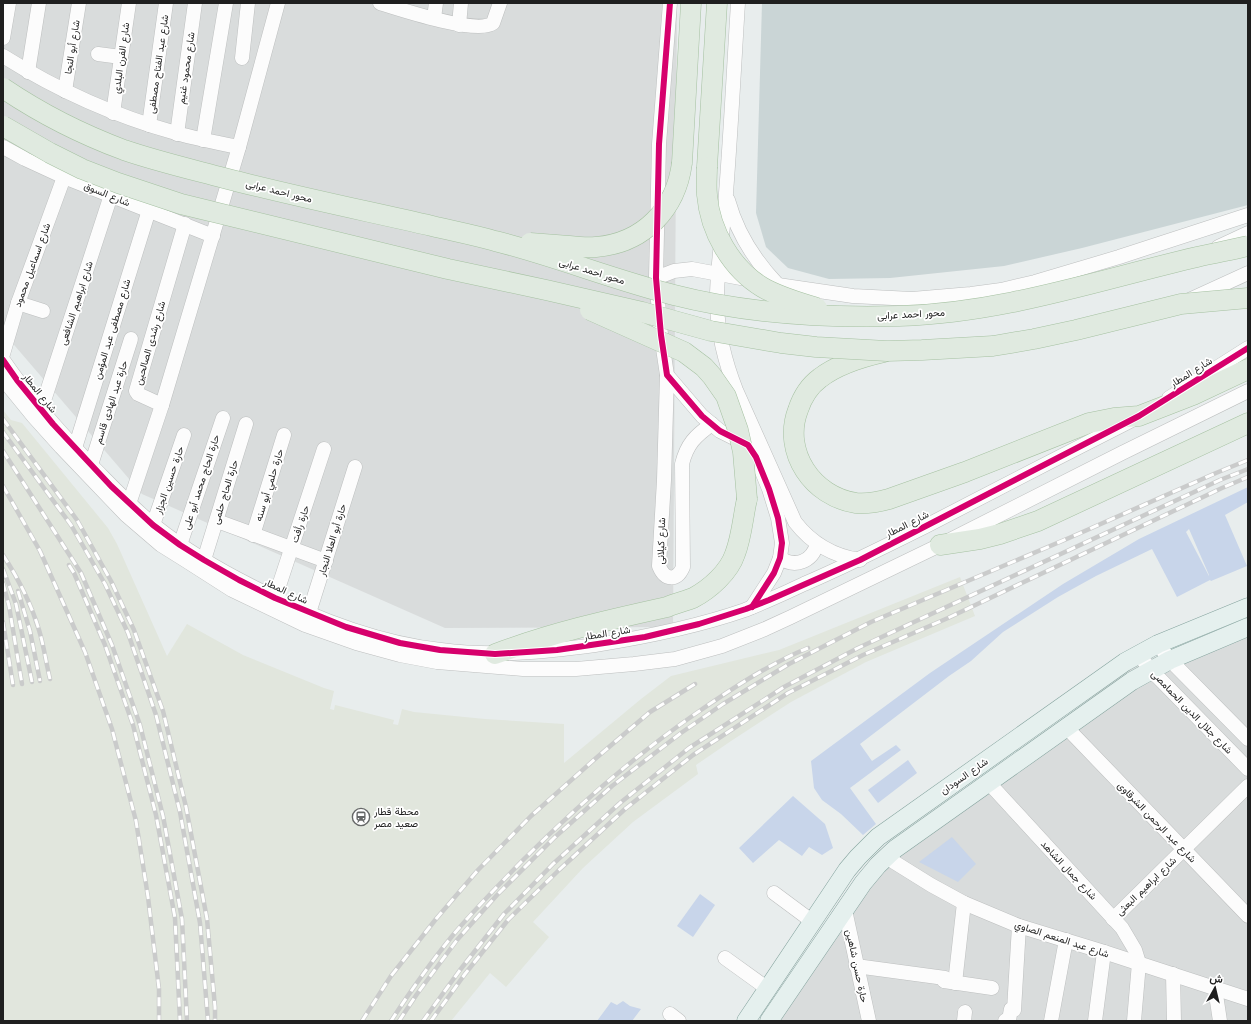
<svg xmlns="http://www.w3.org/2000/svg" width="1251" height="1024" font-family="'Work Sans',Vazirmatn,sans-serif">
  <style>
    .residential { fill: #d9dcdc }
    .industrial { fill: #e1e6dd }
    .construction { fill: #cad5d6 }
    .grass { fill: #c8d5ea; fill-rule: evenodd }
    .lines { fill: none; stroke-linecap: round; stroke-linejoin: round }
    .minor-casing { stroke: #bdbfbf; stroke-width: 15 }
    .major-casing { stroke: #85a39e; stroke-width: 19 }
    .highway-casing { stroke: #a5c1a1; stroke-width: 21 }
    .minor { stroke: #fcfcfc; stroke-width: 14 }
    .major { stroke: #e5f0ee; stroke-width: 18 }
    .highway { stroke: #e0eae0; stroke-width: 20 }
    .rail-casing { stroke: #cacbcb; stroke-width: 4.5 }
    .rail { stroke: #fff; stroke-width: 3; stroke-dasharray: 9; stroke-linecap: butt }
    .highway-bridge-casing { stroke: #a5c1a1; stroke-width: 21; stroke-linecap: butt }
    .highway-bridge { stroke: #e0eae0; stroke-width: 20 }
    .cycleway-casing { stroke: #fff; stroke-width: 8 }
    .cycleway { stroke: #d6006c; stroke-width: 6 }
    .labels { text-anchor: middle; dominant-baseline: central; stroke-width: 3.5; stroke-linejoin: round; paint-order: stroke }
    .street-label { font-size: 10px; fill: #1f1f1f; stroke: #fff }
    .poi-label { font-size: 10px; fill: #1f1f1f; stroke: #fff; text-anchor: start }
  </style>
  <rect width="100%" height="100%" fill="#e8eded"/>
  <!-- residential -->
  <g class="residential">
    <polygon points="3,3 677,3 673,627 445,628 142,494 3,332"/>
    <polygon points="1248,619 1248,1021 768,1021 871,865 1131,667"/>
  </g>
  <!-- industrial -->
  <polygon class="industrial" points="3,410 11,420 22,423 108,528 117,544 167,656 187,624 243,655 324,688 334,691 330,709 334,710 335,705 394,720 393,724 398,725 402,709 414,712 485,719 564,724 564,763 641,699 671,676 779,650 960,577 975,616 866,662 791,702 731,741 696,765 698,774 633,822 583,868 533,922 549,937 506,987 490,973 451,1021 3,1021"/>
  <!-- construction -->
  <polygon class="construction" points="762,3 1248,3 1248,205 1082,248 1004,266 890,278 829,279 788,268 766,247 756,213"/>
  <!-- grass -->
  <g class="grass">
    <path d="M1248 487V502L1225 515 1247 566 1211 581 1210 580 1177 597 1152 549 1096 576 1058 597 1003 632 971 661 949 676 860 744 872 761 896 745 901 750 850 788 876 824 863 835 841 814 822 800 814 788 811 761 930 673 1063 584 1139 539ZM1189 529 1209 575V576L1186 532Z"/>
    <polygon points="908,760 917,773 878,803 868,790"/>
    <polygon points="793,796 825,824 833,848 822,855 809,847 802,856 779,840 753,863 739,848"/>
    <polygon points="952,837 976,864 958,882 919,862"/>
    <polygon points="700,894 715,905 693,937 677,926"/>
    <polygon points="623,1001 630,1006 641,1009 632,1021 597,1021 611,1002 617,1005"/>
  </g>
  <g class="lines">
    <defs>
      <g id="minor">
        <path d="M380 3C399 9 478 35 493 23L500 3"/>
        <polyline points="670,3 659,144 656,278 661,335 667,375 702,416 720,431 748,445 756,457 769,489 778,518 782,543 780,558 774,573 752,607"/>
        <path d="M738 3C734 66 731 130 726 193 724 230 716 267 717 305 718 334 725 362 736 390L795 522C812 544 833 556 860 560"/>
        <polyline points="434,18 436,3"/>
        <polyline points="459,25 461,3"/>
        <polyline points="3,38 9,3"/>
        <polyline points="98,54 121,57"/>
        <path d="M3 56C57 90 115 116 176 133 197 139 218 143 239 147"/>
        <polyline points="242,58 248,3"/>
        <polyline points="28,72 39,3"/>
        <polyline points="65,91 79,3"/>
        <polyline points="113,113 129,3"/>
        <polyline points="149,125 166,3"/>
        <polyline points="177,134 195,3"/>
        <polyline points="203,140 226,3"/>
        <polyline points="3,147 25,159 64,177 213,236"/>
        <path d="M728 200C737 233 754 260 778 285"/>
        <polyline points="1218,247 1248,233"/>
        <polyline points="656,278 674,271 692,269 778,285 853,296 912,299 971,294 1001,290 1035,282 1119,257 1248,215"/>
        <polyline points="1189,300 1248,273"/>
        <polyline points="18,303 43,311"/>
        <polyline points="3,354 18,303 64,177"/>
        <path d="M3 360C29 398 59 431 90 464 111 485 131 507 155 526 185 550 219 570 253 587 311 617 375 643 441 650 493 657 544 652 595 645 646 637 696 627 745 610 765 602 785 593 804 584 846 566 886 546 926 526 995 490 1063 455 1132 420"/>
        <path d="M667 375 664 480 659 566C665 581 677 581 683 567L682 464C687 444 695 436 712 424"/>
        <polyline points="3,379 34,417 61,447 126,515 161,545 185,560 232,590 305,625 356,643 400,655 437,662 523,669 576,669 634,664 675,659 722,646 765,629 791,617 940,545 1122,453 1248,391"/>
        <polyline points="1169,398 1248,348"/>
        <polyline points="162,405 239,147 278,3"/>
        <polyline points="41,410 111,195"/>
        <polyline points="71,453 75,448 149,210"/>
        <polyline points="91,465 131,339"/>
        <polyline points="127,510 162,405 138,394 136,391 185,224"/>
        <polyline points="217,521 326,561"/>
        <polyline points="153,525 184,435"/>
        <polyline points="253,535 284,435"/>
        <polyline points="180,545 223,418"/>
        <path d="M780 558C795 568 812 562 817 544"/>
        <polyline points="204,560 246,424"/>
        <polyline points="275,598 324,449"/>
        <polyline points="309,613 355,467"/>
        <polyline points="1158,644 1170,660 1248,739"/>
        <polyline points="1138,654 1151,670 1248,769"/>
        <polyline points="1067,728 1248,916"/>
        <polyline points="989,783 1122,928 1135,950 1139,963 1134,1021"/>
        <polyline points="886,857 931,885 964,903 1019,926 1104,952 1248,999"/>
        <polyline points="774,893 813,922"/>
        <polyline points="845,910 869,1021"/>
        <polyline points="1113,919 1248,786"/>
        <polyline points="725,958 768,989"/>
        <polyline points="856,966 945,978 944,981 992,988"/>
        <polyline points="1173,974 1174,1021"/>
        <polyline points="955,983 964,903"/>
        <polyline points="1215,988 1220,1021"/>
        <polyline points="670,1014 679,1021"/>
        <polyline points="964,1021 965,1012"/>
        <polyline points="1005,1021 1006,1020 1009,1020 1011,1009 1014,1010 1019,926"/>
        <polyline points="1051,1021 1066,940"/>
        <polyline points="1095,1021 1104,952"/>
      </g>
      <g id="major">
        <polyline points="746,1021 847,870 858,857 878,837 1125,662 1158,644 1248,607"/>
        <polyline points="769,1021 863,883 878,865 895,849 1132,681 1170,660 1248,627"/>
      </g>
      <g id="highway">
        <polyline points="682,163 691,3"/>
        <polyline points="707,167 717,3"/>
        <path d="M884 352C862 357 838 364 820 378 809 386 802 398 798 410 782 452 813 497 856 503 867 504 878 502 889 499L965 472 1089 423 1114 418 1139 416 1193 395 1248 369"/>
        <polyline points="940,545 980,539 1000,534 1038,521 1248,423"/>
        <path d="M495 654C551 633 608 620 667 607 675 603 686 601 693 598 710 589 729 572 735 554 742 536 743 516 747 499"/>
      </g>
    </defs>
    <!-- minor casing -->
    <use href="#minor" class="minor-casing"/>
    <!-- major casing -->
    <use href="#major" class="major-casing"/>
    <!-- highway casing -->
    <use href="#highway" class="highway-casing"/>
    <!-- minor -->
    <use href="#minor" class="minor"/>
    <!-- major -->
    <use href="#major" class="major"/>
    <!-- highway -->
    <use href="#highway" class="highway"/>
    <defs>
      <g id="rail">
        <polyline points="3,419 77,520 111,581 134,630 163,711 186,807 207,919 215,1007 215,1021"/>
        <polyline points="3,432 71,525 105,584 128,633 156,715 180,812 200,923 208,1021"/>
        <polyline points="3,451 81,573 112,645 140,725 163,816 182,919 187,1021"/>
        <polyline points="3,486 40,551 85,652 112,729 136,821 148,897 159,989 159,1021"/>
        <path d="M3 555C18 578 31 603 39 630 44 646 46 663 50 679"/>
        <polyline points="69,565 74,573 105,645 133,725 156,815 175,918 180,1021"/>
        <polyline points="3,569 16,604 32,682"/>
        <polyline points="3,583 9,606 22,684"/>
        <polyline points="18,591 30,631 40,681"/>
        <polyline points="3,622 13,685"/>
        <polyline points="362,1021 391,976 436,919 478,870 531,816 595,759 650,712 695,684"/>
        <path d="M391 1021C410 992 431 962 453 935 474 910 498 886 521 862 576 807 634 756 698 712 733 688 769 664 808 648"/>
        <polyline points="399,1021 417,994 457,940 497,895 554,838 612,786 681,733 723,704 789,664 871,622 1069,538 1216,473 1248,460"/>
        <polyline points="423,1021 460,970 504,914 553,864 620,803 689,748 784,687 858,648 1220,480 1248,469"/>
        <polyline points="431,1021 465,974 508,920 559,870 625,809 693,755 788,693 863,655 948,618 1222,488 1248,477"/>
      </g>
    </defs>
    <!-- rail casing -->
    <use href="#rail" class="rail-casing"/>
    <!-- rail -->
    <use href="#rail" class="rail"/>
    <defs>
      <g id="highway-bridge">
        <path d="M3 88C40 113 81 134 124 150 156 161 190 169 224 178 293 196 362 210 432 226 453 231 474 235 495 241 555 256 614 280 674 295 748 314 824 318 899 316 1003 313 1098 280 1197 257 1214 253 1231 250 1248 246"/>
        <polyline points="3,126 50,153 82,169 118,183 181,204 448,269 546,290 642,312 711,331 781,343 816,347 887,351 922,350 993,346 1034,339 1076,330 1181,304 1248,298"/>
        <path d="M707 167C707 176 706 186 707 195 710 231 731 268 762 287 779 297 798 302 817 308"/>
        <path d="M530 243C543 244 556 245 569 246 578 247 587 248 596 247 644 243 676 209 682 163"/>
        <polyline points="590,310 684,352 704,367 712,376 726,396 738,430 743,452 747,499"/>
      </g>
    </defs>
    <!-- highway-bridge casing -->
    <use href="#highway-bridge" class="highway-bridge-casing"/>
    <!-- highway-bridge -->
    <use href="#highway-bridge" class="highway-bridge"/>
    <defs>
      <g id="cycleway">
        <polyline points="670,3 659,144 656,278 661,335 667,375 702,416 720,431 748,445 756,457 769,489 778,518 782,543 780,558 774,573 752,607"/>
        <polyline points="3,360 17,380 53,424 111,486 153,525 180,545 204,560 239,580 275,598 346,627 400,643 440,650 495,654 557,650 645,637 699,624 746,609 769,600 860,560 1139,416 1248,348"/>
      </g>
    </defs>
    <!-- cycleway casing -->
    <use href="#cycleway" class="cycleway-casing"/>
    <!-- cycleway -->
    <use href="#cycleway" class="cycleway"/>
  </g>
  <!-- icons -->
  <defs>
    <symbol id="station-ring" viewBox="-11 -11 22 22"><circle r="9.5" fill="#fff" stroke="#656767" stroke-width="1.5"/><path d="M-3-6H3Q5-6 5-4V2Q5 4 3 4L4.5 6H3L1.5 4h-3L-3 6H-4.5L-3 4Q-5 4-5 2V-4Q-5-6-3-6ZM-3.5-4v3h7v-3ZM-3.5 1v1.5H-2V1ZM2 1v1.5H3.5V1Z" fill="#656767"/></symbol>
  </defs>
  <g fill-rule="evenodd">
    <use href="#station-ring" x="351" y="807" width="20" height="20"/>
  </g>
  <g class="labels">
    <!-- street labels -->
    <g class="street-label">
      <text transform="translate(72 47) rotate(-81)">شارع أبو النجا</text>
      <text transform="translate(121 58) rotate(-82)">شارع الفرن البلدي</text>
      <text transform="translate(158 64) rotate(-82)">شارع عبد الفتاح مصطفى</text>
      <text transform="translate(186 68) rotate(-82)">شارع محمود غنيم</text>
      <text transform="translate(279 191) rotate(14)">محور احمد عرابى</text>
      <text transform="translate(107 194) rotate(22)">شارع السوق</text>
      <text transform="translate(32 265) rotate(-70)">شارع اسماعيل محمود</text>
      <text transform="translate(592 271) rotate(17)">محور احمد عرابى</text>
      <text transform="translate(76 303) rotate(-72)">شارع ابراهيم الشافعى</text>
      <text transform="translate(911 314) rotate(-3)">محور احمد عرابى</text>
      <text transform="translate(112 329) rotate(-73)">شارع مصطفى عبد المؤمن</text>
      <text transform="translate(150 343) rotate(-74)">شارع رشدى الصالحين</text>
      <text transform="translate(1191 372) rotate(-32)">شارع المطار</text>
      <text transform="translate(40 393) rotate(51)">شارع المطار</text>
      <text transform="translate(111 402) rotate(-72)">حارة عبد الهادى قاسم</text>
      <text transform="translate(169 480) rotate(-71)">حارة حسين الجزار</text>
      <text transform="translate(201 482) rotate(-72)">حارة الحاج محمد أبو على</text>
      <text transform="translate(269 485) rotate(-73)">حارة حلمي أبو سنه</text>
      <text transform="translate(225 492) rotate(-73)">حارة الحاج حلمى</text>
      <text transform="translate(300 524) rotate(-72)">حارة رأفت</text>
      <text transform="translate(907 524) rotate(-27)">شارع المطار</text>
      <text transform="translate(332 540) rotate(-73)">حارة أبو العلا النجار</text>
      <text transform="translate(661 541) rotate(-88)">شارع كيلانى</text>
      <text transform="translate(286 591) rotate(25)">شارع المطار</text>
      <text transform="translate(607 633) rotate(-9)">شارع المطار</text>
      <text transform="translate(1192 712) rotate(46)">شارع جلال الدين الحمامصى</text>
      <text transform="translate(964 776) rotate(-35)">شارع السودان</text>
      <text transform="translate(1157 822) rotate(46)">شارع عبد الرحمن الشرقاوى</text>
      <text transform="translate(1069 870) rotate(47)">شارع جمال الشاهد</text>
      <text transform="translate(1146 886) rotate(-44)">شارع ابراهيم البعثى</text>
      <text transform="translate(1062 939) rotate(18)">شارع عبد المنعم الصاوي</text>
      <text transform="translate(857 966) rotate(78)">حارة حسن شاهين</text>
    </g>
    <!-- poi labels -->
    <g class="poi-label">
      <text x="374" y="811">محطة قطار<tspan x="374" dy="12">صعيد مصر</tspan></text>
    </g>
  </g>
  <!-- border -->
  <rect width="1251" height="1024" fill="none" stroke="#1f1f1f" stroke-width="8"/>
  <!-- north arrow -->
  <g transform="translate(1215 988) rotate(8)" stroke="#ffffff" stroke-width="3" paint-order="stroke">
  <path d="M0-3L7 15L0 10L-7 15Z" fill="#1f1f1f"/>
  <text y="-6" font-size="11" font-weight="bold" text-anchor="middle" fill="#1f1f1f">ش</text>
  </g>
</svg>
